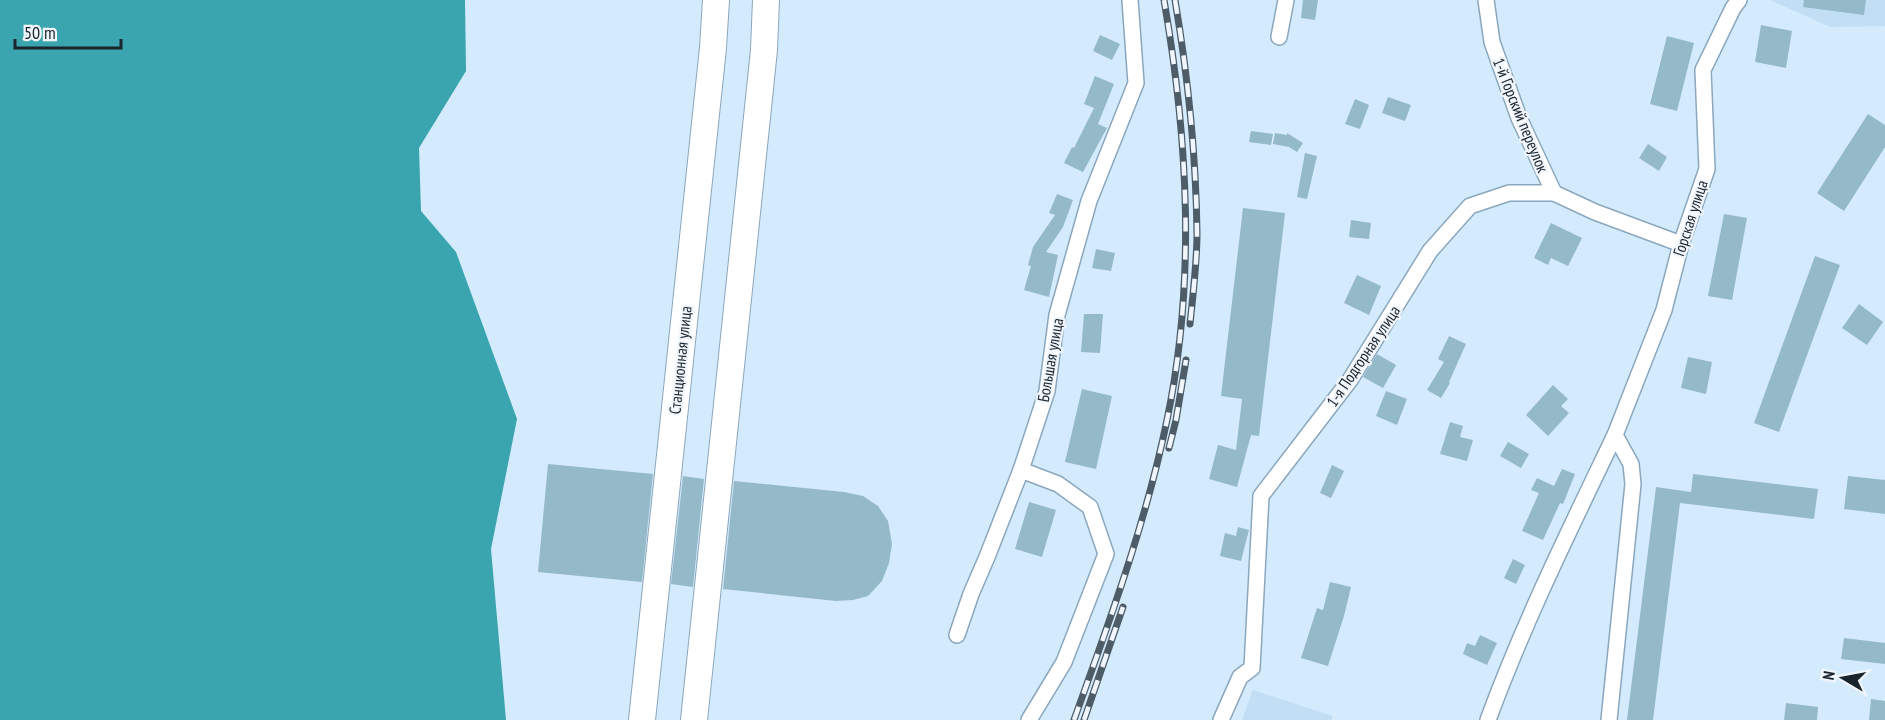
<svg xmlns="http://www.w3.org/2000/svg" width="1885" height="720" font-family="'PT Sans Narrow',sans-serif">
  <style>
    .built { fill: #c2def5 }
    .water { fill: #3aa5ae }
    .building { fill: #94b9c8 }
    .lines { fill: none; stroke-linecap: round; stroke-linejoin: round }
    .minor-casing { stroke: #8ba7bd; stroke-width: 18 }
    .primary-casing { stroke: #8ba7bd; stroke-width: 28 }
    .minor { stroke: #fff; stroke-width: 15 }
    .primary { stroke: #fff; stroke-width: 26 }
    .rail-casing { stroke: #4e5c68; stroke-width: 7 }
    .rail { stroke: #f0f6fb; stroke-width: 4.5; stroke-dasharray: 14; stroke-linecap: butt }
    .labels { text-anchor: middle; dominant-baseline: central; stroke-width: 4.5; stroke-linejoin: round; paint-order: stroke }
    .street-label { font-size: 16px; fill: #19242d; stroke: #f0f6fb }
  </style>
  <rect width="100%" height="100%" fill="#d4ebfe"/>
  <!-- built -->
  <g class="built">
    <polygon points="1770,0 1885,0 1885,26 1830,27"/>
    <polygon points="1253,690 1333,716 1332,720 1242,720"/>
  </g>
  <!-- water -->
  <polygon class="water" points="0,0 465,0 466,71 419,148 421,211 456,252 517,419 491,549 506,720 0,720"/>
  <!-- building -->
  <g class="building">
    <polygon points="1303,0 1318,0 1315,20 1301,18"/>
    <polygon points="1804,0 1866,0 1864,15 1803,7"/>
    <polygon points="1761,25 1792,31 1786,68 1755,62"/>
    <polygon points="1100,35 1120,44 1112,60 1093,51"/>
    <polygon points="1667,36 1694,43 1677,111 1650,104"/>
    <polygon points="1095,76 1114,84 1098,124 1107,128 1083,172 1064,163 1072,147 1074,148 1094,108 1084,104"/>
    <polygon points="1388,97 1411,105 1405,121 1382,113"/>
    <polygon points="1355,99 1369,105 1360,129 1345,124"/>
    <polygon points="1868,114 1885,125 1885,147 1844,211 1817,193"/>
    <polygon points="1251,131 1273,134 1271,145 1249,142"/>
    <polygon points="1275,133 1287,135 1287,133 1303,143 1297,152 1289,147 1273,144"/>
    <polygon points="1648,144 1667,157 1659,171 1639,158"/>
    <polygon points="1305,153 1317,156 1307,199 1297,197"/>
    <polygon points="1057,194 1073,200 1063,227 1046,252 1058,255 1049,297 1024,290 1031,266 1028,265 1033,247 1055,215 1049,213"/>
    <polygon points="1243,208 1285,213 1259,436 1251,435 1237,487 1209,479 1218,445 1236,450 1242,399 1221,396"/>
    <polygon points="1724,214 1747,218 1732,300 1708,296"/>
    <polygon points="1351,220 1371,223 1369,239 1349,237"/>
    <polygon points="1551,223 1582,238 1568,266 1551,258 1548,265 1534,258"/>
    <polygon points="1096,249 1115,253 1111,271 1092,268"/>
    <polygon points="1815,256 1840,265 1779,432 1754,423"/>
    <polygon points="1357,275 1381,286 1369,315 1344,303"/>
    <polygon points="1859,304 1883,322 1867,345 1842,328"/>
    <polygon points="1084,314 1103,314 1100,353 1081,352"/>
    <polygon points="1449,336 1466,344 1449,382 1450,383 1441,398 1427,390 1444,362 1438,359"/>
    <polygon points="1377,354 1396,365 1383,388 1363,377"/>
    <polygon points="1688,357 1712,362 1706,394 1681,388"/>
    <polygon points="1553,385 1568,399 1561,406 1569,413 1548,436 1526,415"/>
    <polygon points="1082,389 1112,396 1096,469 1065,462"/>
    <polygon points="1386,391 1407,399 1397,425 1376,416"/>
    <polygon points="1450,422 1463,426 1460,437 1473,440 1467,461 1440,454"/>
    <polygon points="1508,442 1529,454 1521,468 1500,456"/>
    <polygon points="548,464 653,474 642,582 538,572"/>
    <polygon points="1332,465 1344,471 1331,498 1320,493"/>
    <polygon points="1562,469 1575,474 1563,504 1560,503 1543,540 1522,531 1539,493 1531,490 1537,478 1554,486"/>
    <polygon points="1693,474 1818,489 1814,519 1680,503 1653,720 1627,720 1656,487 1691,492"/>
    <polygon points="683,476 704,479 693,587 671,584"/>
    <polygon points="1848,476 1885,480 1885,514 1844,509"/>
    <polygon points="734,481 844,492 863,496 878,506 888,521 892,544 889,563 882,581 868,596 853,600 836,601 723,589"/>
    <polygon points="1029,502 1056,510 1042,557 1015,549"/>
    <polygon points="1238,527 1249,530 1241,561 1220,556 1225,533 1236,536"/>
    <polygon points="1513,559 1525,565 1516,584 1504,578"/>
    <polygon points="1330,582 1351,587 1344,616 1328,666 1301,658 1317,608 1323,610"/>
    <polygon points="1480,635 1497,643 1487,665 1463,654 1467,643 1475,646"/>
    <polygon points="1844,638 1885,643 1885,664 1841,659"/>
    <polygon points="1871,699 1885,701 1885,720 1869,720"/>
    <polygon points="1786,703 1818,707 1817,720 1784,720"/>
  </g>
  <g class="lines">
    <defs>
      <g id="minor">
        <polyline points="1486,0 1492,42 1519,118 1554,193"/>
        <polyline points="1279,37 1286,0"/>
        <polyline points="1021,470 1058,484 1090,507 1106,554 1064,662 1029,720"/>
        <polyline points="957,635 971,594 987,557 1021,470 1047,391 1057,315 1089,201 1136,83 1130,0"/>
        <polyline points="1221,720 1240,677 1252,668 1261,496 1350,380 1430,251 1470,206 1509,193 1554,193 1595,212 1681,244"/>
        <path d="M1488 720C1524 622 1570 529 1615 435"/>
        <polyline points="1609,720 1633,484 1631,464 1615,435 1664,310 1681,244 1707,169 1703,70 1733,8 1739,0"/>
      </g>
      <g id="primary">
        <polyline points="642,720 713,48 716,0"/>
        <polyline points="694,720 764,50 766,0"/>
      </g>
    </defs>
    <!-- minor casing -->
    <use href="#minor" class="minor-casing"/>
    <!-- primary casing -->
    <use href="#primary" class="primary-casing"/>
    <!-- minor -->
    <use href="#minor" class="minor"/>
    <!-- primary -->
    <use href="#primary" class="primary"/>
    <defs>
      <g id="rail">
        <path d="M1175 0C1188 77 1196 154 1197 233 1197 263 1193 294 1190 324"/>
        <polyline points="1169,448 1176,420 1186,360"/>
        <path d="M1074 720C1109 622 1146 523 1167 420 1196 281 1188 139 1164 0"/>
        <polyline points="1084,720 1123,607"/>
      </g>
    </defs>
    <!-- rail casing -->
    <use href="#rail" class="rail-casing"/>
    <!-- rail -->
    <use href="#rail" class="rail"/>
  </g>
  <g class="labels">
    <!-- street labels -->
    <g class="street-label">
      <text transform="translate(1521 115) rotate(68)">1-й Горский переулок</text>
      <text transform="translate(1690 218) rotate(-72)">Горская улица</text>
      <text transform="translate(1363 356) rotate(-56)">1-я Подгорная улица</text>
      <text transform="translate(680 360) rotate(-84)">Станционная улица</text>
      <text transform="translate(1050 360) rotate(-80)">Большая улица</text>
    </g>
  </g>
  <!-- north arrow -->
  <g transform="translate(1843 678) rotate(280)" stroke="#f0f6fb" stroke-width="4.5" paint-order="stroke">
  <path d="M0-4.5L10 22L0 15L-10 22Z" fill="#19242d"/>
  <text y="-9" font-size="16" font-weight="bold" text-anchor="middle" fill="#19242d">N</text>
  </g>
  <!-- scale -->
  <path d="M15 39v9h106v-9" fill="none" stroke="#19242d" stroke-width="3"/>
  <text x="24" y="39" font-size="18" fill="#19242d" stroke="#f0f6fb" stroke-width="4.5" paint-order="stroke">50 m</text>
</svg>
